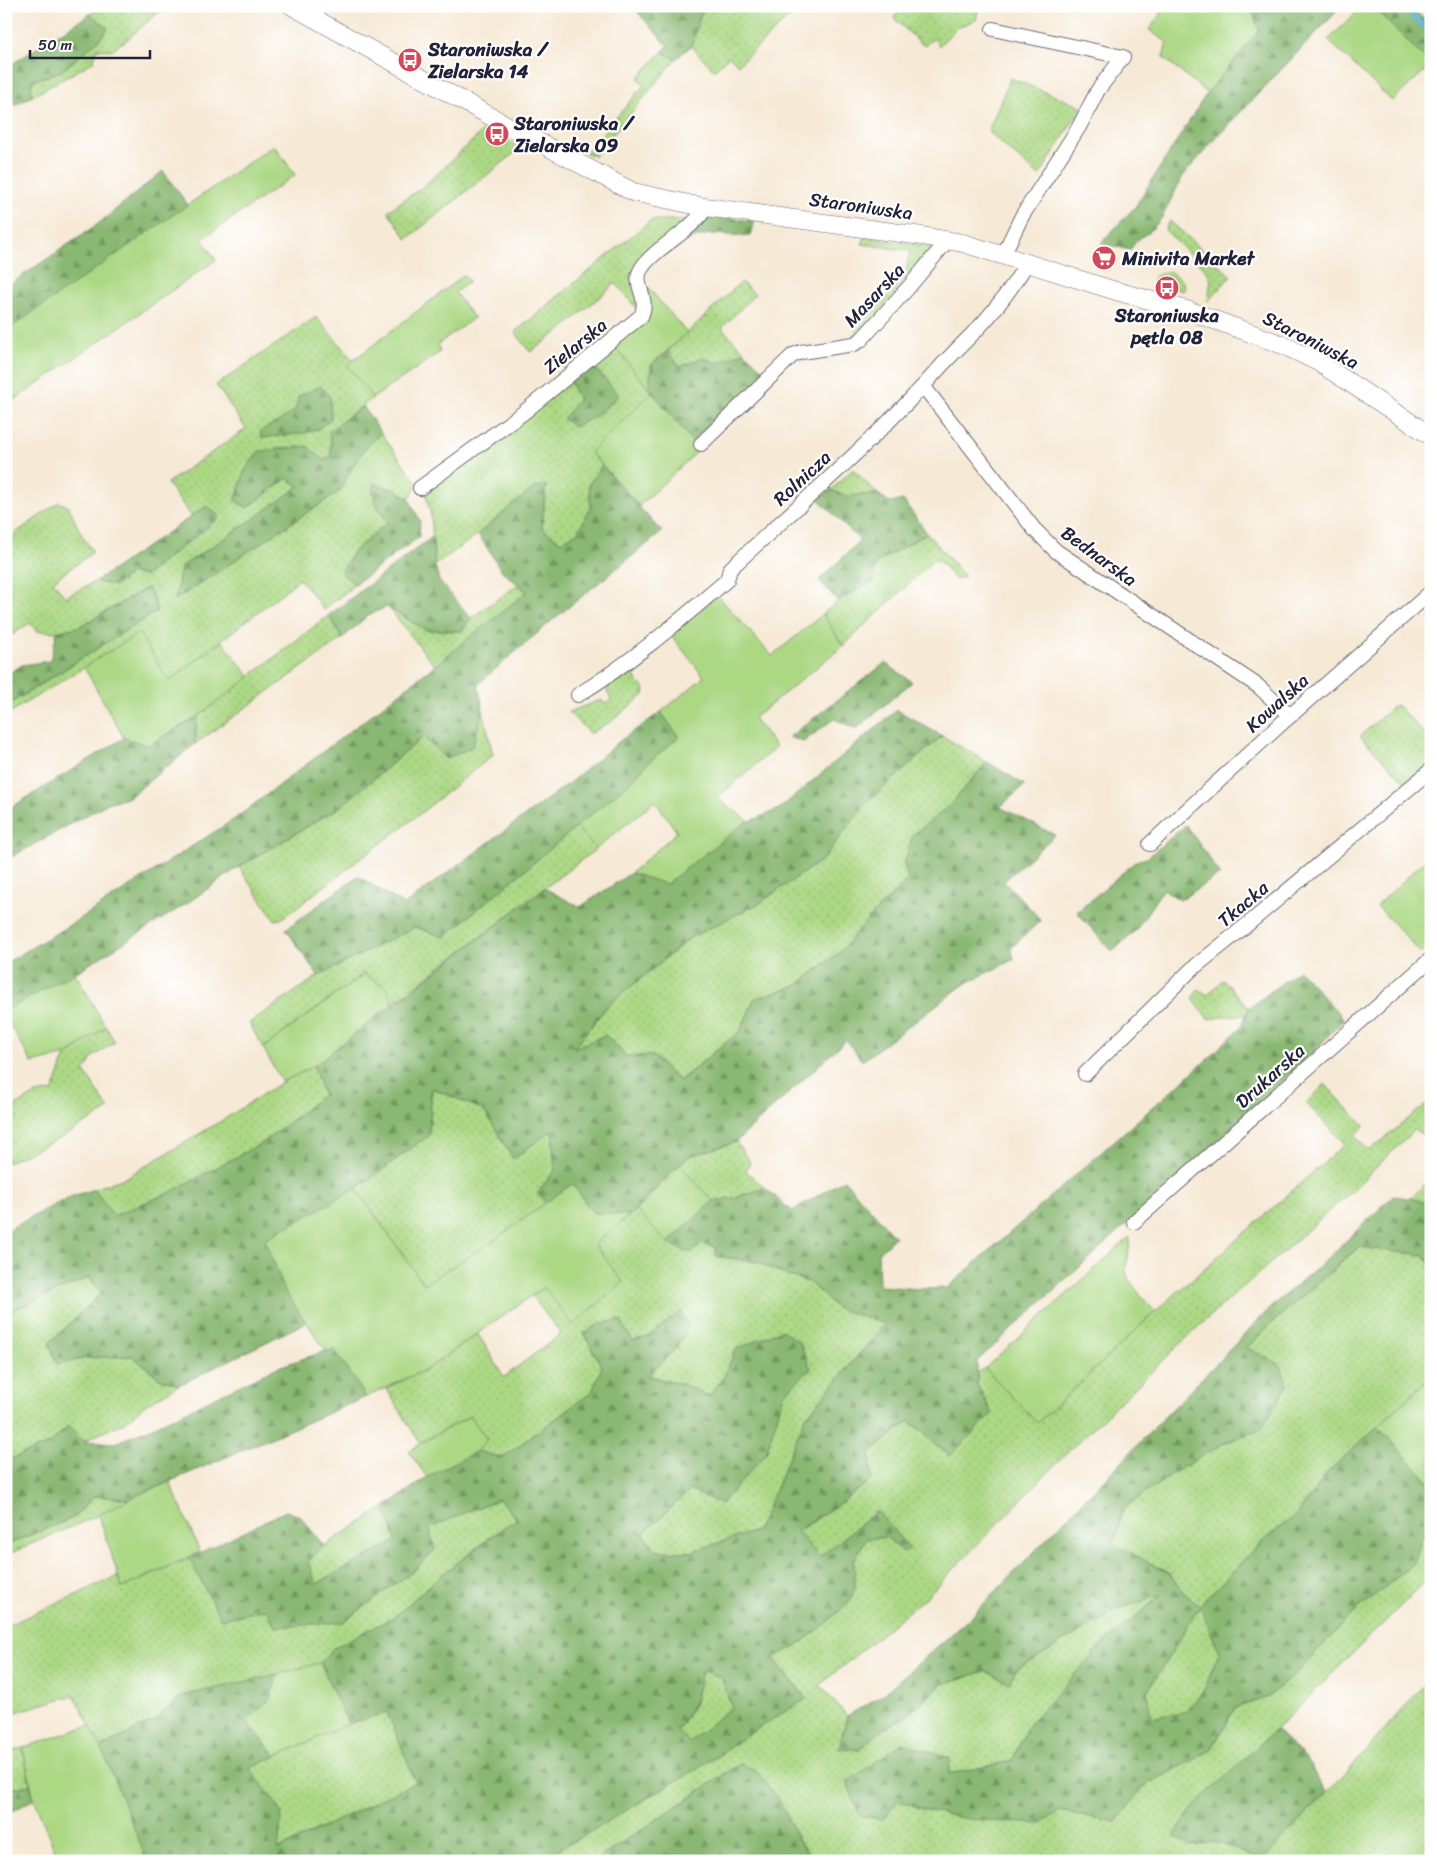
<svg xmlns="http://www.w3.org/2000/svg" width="1437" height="1867" font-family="Sriracha,sans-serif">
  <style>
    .grass { fill: url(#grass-dots); stroke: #677d60 }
    .forest { fill: url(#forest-firs); stroke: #566d56; fill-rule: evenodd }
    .garden { fill: #acd884; stroke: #677d60 }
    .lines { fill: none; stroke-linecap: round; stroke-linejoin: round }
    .stream { stroke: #5fb1da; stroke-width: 5 }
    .minor-casing { stroke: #6c6871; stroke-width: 16 }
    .tertiary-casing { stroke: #6c6871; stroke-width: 19 }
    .minor { stroke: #fff; stroke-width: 14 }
    .tertiary { stroke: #fff; stroke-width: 18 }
    .labels { text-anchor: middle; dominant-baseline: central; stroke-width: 4.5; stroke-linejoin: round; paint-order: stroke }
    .poi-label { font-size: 19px; font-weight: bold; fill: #22223b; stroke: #fff; text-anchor: start }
    .street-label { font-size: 19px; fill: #22223b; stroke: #fff }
  </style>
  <defs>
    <pattern id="grass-dots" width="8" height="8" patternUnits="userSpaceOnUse" patternTransform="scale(1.25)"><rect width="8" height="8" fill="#acd884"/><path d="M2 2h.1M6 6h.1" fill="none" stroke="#94b973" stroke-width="1.8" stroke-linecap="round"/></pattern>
    <pattern id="forest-firs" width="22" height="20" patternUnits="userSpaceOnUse" patternTransform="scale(1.25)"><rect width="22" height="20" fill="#89b872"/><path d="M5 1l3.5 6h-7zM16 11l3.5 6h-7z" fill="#70955f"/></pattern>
  </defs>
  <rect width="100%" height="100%" fill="#fff"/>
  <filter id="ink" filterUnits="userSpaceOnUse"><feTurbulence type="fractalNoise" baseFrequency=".02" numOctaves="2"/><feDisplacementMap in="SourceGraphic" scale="10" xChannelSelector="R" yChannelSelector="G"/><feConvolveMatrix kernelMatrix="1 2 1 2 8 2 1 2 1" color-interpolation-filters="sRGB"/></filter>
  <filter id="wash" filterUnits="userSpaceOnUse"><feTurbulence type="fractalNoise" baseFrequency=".0096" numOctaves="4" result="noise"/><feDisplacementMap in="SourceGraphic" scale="20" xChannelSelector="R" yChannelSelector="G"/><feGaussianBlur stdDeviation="1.12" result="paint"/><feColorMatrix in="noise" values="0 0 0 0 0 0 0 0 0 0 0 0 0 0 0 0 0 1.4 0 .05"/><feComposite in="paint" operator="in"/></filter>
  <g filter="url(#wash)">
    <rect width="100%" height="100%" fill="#f6e9d5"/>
    <!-- grass -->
    <g class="grass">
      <polygon points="102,6 166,6 125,41 111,50 97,49 93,62 31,97 32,81 61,71 101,38 107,28 90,14"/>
      <polygon points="701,6 801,6 738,65 729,56 714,70 691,46 702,10"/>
      <polygon points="905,6 979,6 976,20 957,27 939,46 934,38 924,46 893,18"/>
      <polygon points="662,52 676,59 595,156 586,153 644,85 638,78"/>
      <polygon points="1010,78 1082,107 1039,176 988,132"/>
      <polygon points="485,129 521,148 407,239 388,211 425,185"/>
      <polygon points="651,220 688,220 655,248 630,275 636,292 640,313 616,283 561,330 530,352 515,332"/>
      <polygon points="1170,221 1231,276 1208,301 1211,279 1206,270 1165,230"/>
      <polygon points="865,237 933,247 862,334 853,335 905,277 910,251 862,244"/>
      <polygon points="1168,271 1182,280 1185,288 1183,291 1153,282 1154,277"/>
      <polygon points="741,282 755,294 722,328 745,352 717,363 702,358 680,367 668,351"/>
      <path d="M316 317 353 360 348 365 373 398 329 431 331 443V456L324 460 306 447 248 508 287 478 300 486 255 518 181 567 176 599 340 491C350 470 362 448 381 433L418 484 409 499 397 490 377 507 388 522 353 552 341 573 355 584 324 610 300 579 169 681 139 634 6 715V706L157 611 146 588 81 626 57 632 37 631 30 623 6 639V540L59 502 69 507 80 532 93 552 53 581 65 597 96 581 115 586 131 573 145 576 220 517 207 506 191 516 167 483 246 429 216 385Z"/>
      <polygon points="614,346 652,392 590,452 602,466 589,484 591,507 578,532 561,542 542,529 546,486 435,565 431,516 426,493 570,382 579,399 564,419 619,395 592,365"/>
      <polygon points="853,469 878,494 845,496 831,490"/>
      <polygon points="927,533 965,577 956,580 940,562 934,560 843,646 823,614 838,601 873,581 876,563"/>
      <polygon points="519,584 528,592 435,666 388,607 426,630 462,631 471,618"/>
      <polygon points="329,615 342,639 195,744 197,717"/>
      <polygon points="630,668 637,681 645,689 644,695 610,722 590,734 568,712 601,700 606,704 611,699 607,692 609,684"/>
      <polygon points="1396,704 1431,740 1431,762 1406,783 1360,736"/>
      <polygon points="483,710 493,755 421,813 281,919 275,920 239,867 340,807 423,737 472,747"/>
      <polygon points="942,736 987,762 949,806 913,835 904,864 908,879 860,928 839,953 796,986 754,999 741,1030 679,1081 653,1056 626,1056 606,1035 573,1049 607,1006 690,938 761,902 823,859 867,802"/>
      <polygon points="576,827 596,849 393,1003 387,988 364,974 263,1048 249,1023 318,976 415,927 444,937"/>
      <polygon points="1223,979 1249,1008 1247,1014 1208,1019 1193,999 1198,989 1207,995"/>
      <polygon points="106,1027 115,1042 94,1056 84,1071 109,1109 63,1137 6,1163 6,1111 36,1094 53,1091 66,1055"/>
      <polygon points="314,1066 323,1095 264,1142 169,1193 113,1216 94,1189 127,1177 226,1118 282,1082"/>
      <polygon points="1325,1084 1364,1126 1355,1136 1369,1151 1431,1100 1431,1135 1429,1137 1414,1130 1353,1190 1198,1327 1073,1447 928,1595 820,1685 847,1716 839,1748 859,1750 884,1728 904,1718 942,1684 985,1671 1014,1671 1118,1609 1163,1594 1104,1643 1029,1724 1012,1761 949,1774 899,1800 926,1810 1039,1824 1060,1811 1117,1822 1142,1787 1211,1750 1235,1708 1268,1697 1302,1668 1353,1613 1414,1563 1421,1541 1431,1550 1431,1576 1251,1754 1196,1804 1191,1846 1213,1842 1231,1847 1261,1860 1337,1783 1431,1677 1431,1861 814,1861 798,1840 779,1800 740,1764 595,1861 537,1861 588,1833 718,1756 745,1736 806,1699 796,1685 772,1657 793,1648 855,1588 854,1561 866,1539 887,1537 905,1553 877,1511 820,1557 797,1532 840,1503 872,1479 869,1452 910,1421 949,1456 992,1414 977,1384 977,1373 985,1368 1037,1423 1155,1312 1345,1144 1306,1103"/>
      <polygon points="431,1088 484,1110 513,1159 552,1130 555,1170 537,1194 547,1203 489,1244 424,1284 356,1189 429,1135"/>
      <polygon points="736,1142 750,1162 746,1171 765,1188 733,1198 713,1201 679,1165 687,1157"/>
      <polygon points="1431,1179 1431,1200 1427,1203 1410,1198"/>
      <polygon points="636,1210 648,1221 702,1244 717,1247 716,1256 757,1262 786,1275 809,1282 837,1308 885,1324 805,1418 766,1512 756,1531 691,1552 657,1551 643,1534 690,1490 766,1453 784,1394 810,1369 736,1349 724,1377 709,1396 684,1385 647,1375 676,1348 681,1311 648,1337 633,1341 584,1333 602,1367 592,1392 502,1458 477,1451 487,1439 470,1416 420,1443 386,1388 427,1369 478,1334 504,1377 561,1334 532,1296 544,1287 622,1282 594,1244"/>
      <polygon points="1359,1247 1423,1255 1431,1262 1431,1377 1329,1471 1298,1513 1257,1546 1200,1605 1219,1652 1205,1688 1188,1711 1150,1718 1147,1692 1200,1606 1183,1592 1169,1573 1113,1544 1123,1509 1172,1474 1224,1443 1261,1429 1279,1364 1247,1348 1272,1323"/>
      <polygon points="90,1277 101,1294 49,1343 57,1364 87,1358 132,1356 161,1379 179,1385 148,1403 125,1422 84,1441 68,1426 51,1443 6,1461 6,1313"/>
      <polygon points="94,1496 129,1499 99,1515 6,1555 6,1545 75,1517"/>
      <polygon points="499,1498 517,1520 504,1527 439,1577 393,1618 366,1631 332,1649 320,1663 265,1678 182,1696 155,1721 101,1747 74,1695 6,1715 6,1626 118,1576 122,1588 189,1558 221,1619 267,1609 343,1622 417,1568 435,1550 428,1528"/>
      <polygon points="385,1507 397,1541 316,1584 308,1562 324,1546"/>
      <polygon points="702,1670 722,1677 733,1707 689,1743 677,1731 695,1703"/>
      <polygon points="387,1711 410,1767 411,1774 416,1782 277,1850 250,1768 348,1724"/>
      <polygon points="23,1748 30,1785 6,1790 6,1752"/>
    </g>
    <!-- forest -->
    <g class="forest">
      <polygon points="639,6 701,6 702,10 691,46 676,59 662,52 668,46 635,9"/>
      <polygon points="1251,6 1342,6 1213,141 1183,176 1161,219 1150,231 1136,241 1130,250 1101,243 1135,207 1207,93 1259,31"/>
      <polygon points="1372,6 1419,6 1415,10 1431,26 1431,65"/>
      <polygon points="90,14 108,28 101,38 61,71 32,81 31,97 6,109 6,68"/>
      <polygon points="163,171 188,205 11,328 6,326 6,287 98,224"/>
      <polygon points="710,216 754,221 750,236 709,234 688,240 694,229"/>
      <polygon points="668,351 680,367 702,358 718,363 745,352 767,374 692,442 649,388 651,365"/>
      <polygon points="592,365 619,395 596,416 574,427 563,419 579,399 570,382"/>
      <polygon points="321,386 330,397 331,419 318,429 305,433 262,438 260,431 278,422 295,410 299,396"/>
      <path d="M363 406 381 433C362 448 350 470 340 491L175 600 181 567 255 518 299 486 286 478 248 508 235 501 245 470 259 451 307 446 324 460 331 456V443L329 431Z"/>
      <polygon points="602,466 662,532 555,618 478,684 483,710 472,747 446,759 423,737 340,807 239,867 186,904 75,973 6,1010 6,963 78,920 236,818 391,700 527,592 502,571 478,534 533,488 546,485 542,528 561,542 578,532 591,507 589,484"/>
      <path d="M374 484 397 490 409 499 420 521 419 537 355 584 341 573 353 552 388 522C380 510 370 498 374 484Z"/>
      <polygon points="831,490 845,496 878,494 891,503 903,500 927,533 876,563 873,581 838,601 819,580 860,541 818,499"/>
      <polygon points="207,506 220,517 145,576 131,573 115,586 96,581"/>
      <polygon points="432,537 435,565 439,581 471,618 462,631 426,630 387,607 368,615 342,639 329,615"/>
      <polygon points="147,588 153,596 157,611 6,706 6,675 22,665 50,661 57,632 81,626"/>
      <polygon points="885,663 912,682 856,729 834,719 803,742 789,737"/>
      <polygon points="897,710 942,736 867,802 823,859 761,902 690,938 607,1006 574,1048 606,1035 626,1056 653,1056 671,1075 680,1081 741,1030 754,999 796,986 839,953 860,928 908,879 904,864 913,835 949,806 987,762 1025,785 1000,807 1055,835 1004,881 1041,920 1011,948 1014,959 963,985 862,1061 846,1040 736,1142 687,1157 630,1215 593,1213 572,1184 547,1203 537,1194 555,1170 552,1130 513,1159 484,1110 432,1088 429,1135 349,1194 265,1239 285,1291 307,1322 179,1385 161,1379 132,1356 87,1358 57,1364 49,1343 101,1294 90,1277 6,1313 6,1231 67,1198 94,1189 114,1216 169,1193 264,1142 323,1095 314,1066 544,888 580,907 631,873 666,884 743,824 779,809"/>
      <polygon points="661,712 679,737 649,762 632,781 444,937 415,927 318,976 286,929 358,876 404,905 568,784 621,740"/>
      <polygon points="197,717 195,744 128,798 110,802 6,860 7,810 124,738 148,745"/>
      <polygon points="1186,825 1220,874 1180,900 1163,889 1136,930 1112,952 1077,912 1136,861 1147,858"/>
      <path d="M1299 970 1344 1019 1307 1059 977 1361V1384L992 1414 950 1456 909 1421 870 1452 872 1479 840 1503 797 1531 820 1557 877 1511 910 1549 905 1553 886 1537 866 1539 854 1561 855 1588 850 1601 822 1627 793 1648 773 1657 806 1699 745 1736 718 1756 588 1833 537 1861H147L101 1747 155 1721 182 1696 278 1674 270 1699 247 1721 276 1756 250 1768 282 1812 278 1850 416 1782 387 1712 348 1724 320 1663 332 1649 366 1631 393 1618 439 1577 504 1527 517 1519 499 1499 429 1528 435 1550 417 1568 343 1622 275 1627 267 1609 221 1619 189 1558 286 1511 300 1516 324 1546 308 1562 316 1584 396 1541 385 1507 427 1477 477 1451 502 1458 592 1392 602 1367 584 1333 601 1323 620 1320 633 1341 648 1337 681 1311 689 1326 676 1348 648 1376 684 1385 709 1396 724 1377 736 1349 782 1330 800 1343 811 1369 784 1394 766 1453 721 1504 690 1490 643 1534 657 1551 690 1552 756 1531 766 1512 805 1418 885 1324 836 1308 809 1282 786 1275 757 1262 716 1256V1247L702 1244 690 1253 668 1243 713 1201 733 1198 765 1188 792 1211 844 1180 895 1237 878 1253 879 1286 919 1289 947 1288 1211 1056 1241 1027 1249 1008ZM702 1671 721 1677 732 1707 689 1742 677 1730 695 1702Z"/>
      <path d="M1393 1196 1410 1198 1426 1203 1431 1200V1262L1423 1255 1358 1247 1272 1323 1247 1348 1279 1364 1288 1385 1261 1429 1224 1443 1172 1474 1123 1509 1114 1544 1169 1573 1183 1592 1200 1605 1257 1546 1298 1513 1329 1471 1378 1426 1431 1484V1532L1421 1541 1414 1563 1353 1613 1302 1668 1268 1697 1235 1708 1211 1750 1142 1787 1117 1822 1060 1811 1039 1824 968 1819 926 1810 899 1800 882 1820 859 1815 847 1782 902 1743 950 1758 949 1774 1012 1761 1029 1724 1104 1643 1161 1595 1118 1609 1014 1671 1010 1683 985 1671 942 1684 904 1718 884 1728 859 1750 839 1748 847 1716 882 1695 970 1618 1274 1304 1327 1259ZM1200 1606 1219 1652 1205 1688 1188 1711 1151 1718 1147 1692Z"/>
      <polygon points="335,1350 366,1397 129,1499 94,1496 75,1517 6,1545 6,1461 51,1443 69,1426 84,1441 115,1443 155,1426 278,1367 326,1351"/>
      <polygon points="1275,1730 1305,1757 1326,1793 1261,1861 1231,1847 1213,1842 1191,1846 1174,1836 1196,1804"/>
      <polygon points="740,1764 756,1770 779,1800 798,1840 814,1861 595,1861"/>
      <polygon points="30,1785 34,1799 6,1815 6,1790"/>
    </g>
    <!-- garden -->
    <g class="garden">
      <polygon points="1166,6 1251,6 1259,31 1207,93 1163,57 1167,42 1149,30"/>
      <polygon points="1363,6 1372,6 1431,65 1392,101 1328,40"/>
      <polygon points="274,145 295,175 202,239 216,260 13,401 6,390 6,331"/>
      <polygon points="464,275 469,281 455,293 474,318 438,344 440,352 373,398 347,365"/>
      <polygon points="647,286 687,333 651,365 649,388 614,346 646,318 651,309"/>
      <polygon points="652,392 699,450 639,506 590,452"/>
      <polygon points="717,595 772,656 823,614 843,646 754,718 776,747 717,798 749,821 743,824 666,884 631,873 677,832 655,801 596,849 576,827 632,781 649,762 679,737 661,712 704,677 671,635"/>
      <polygon points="139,633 169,681 222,641 250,677 197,717 148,745 124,738 84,667"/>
      <polygon points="1423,862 1431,871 1431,945 1421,953 1377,906"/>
      <polygon points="75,973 106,1027 66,1055 32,1063 6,1018 6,1010"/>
      <polygon points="364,974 387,988 393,1003 314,1066 282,1082 263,1048"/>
      <polygon points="679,1165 713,1201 668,1243 636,1210"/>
      <polygon points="572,1184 593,1213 630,1215 594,1244 623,1282 573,1325 544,1287 427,1369 366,1397 335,1350 326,1351 285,1291 265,1239 356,1189 424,1284 489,1244"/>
      <path d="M1130 1237C1130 1248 1127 1258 1126 1269 1125 1280 1148 1303 1155 1312L1037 1423 985 1368Z"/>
      <polygon points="1431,1377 1431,1484 1378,1426"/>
      <polygon points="470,1416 487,1439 477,1451 427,1477 409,1452 421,1443"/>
      <polygon points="170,1482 200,1552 122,1588 99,1515 129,1499"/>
      <polygon points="320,1663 348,1724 276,1756 247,1721 270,1699 278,1674"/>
      <polygon points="90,1725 101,1747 147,1861 59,1861 34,1799 23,1748"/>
    </g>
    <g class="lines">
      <!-- stream -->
      <polyline class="stream" points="1402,6 1431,33"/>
    </g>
  </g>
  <g filter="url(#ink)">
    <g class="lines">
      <defs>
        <g id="minor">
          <polyline points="993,29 1123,57 1098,90 1079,127 1022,216 1003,255"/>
          <polyline points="924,387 1034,529 1056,551 1258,686 1290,716"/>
          <polyline points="701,444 793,355 801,352 854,344 861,340 908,288 947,241"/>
          <path d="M420 488 523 413 641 316C650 299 633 284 640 271 649 253 680 237 694 222 699 218 703 212 707 207"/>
          <path d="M578 695C632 662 679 621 727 580L730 569C802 502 878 438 943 364 956 350 970 337 983 323 1000 304 1014 284 1028 262"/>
          <polyline points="1150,844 1282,723 1431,592"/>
          <polyline points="1085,1074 1192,969 1248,924 1431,770"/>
          <polyline points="1134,1222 1431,959"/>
        </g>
        <polyline id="tertiary" points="292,6 499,121 633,192 698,206 922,236 963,243 1116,291 1190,311 1283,345 1318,362 1431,436"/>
      </defs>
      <!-- minor casing -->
      <use href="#minor" class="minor-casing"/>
      <!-- tertiary casing -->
      <use href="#tertiary" class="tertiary-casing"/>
      <!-- minor -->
      <use href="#minor" class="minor"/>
      <!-- tertiary -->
      <use href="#tertiary" class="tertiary"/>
    </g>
  </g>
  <!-- icons -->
  <defs>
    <symbol id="bus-disc" viewBox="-11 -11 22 22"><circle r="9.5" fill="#d1495b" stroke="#fff"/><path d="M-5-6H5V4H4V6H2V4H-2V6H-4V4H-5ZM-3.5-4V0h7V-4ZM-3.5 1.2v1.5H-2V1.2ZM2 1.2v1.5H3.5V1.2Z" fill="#fff"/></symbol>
    <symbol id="supermarket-disc" viewBox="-11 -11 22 22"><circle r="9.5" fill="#d1495b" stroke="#fff"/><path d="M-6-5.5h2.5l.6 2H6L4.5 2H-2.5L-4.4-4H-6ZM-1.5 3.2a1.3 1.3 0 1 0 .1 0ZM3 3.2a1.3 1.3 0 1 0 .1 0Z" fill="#fff"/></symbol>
  </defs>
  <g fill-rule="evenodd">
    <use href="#bus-disc" x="396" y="46" width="28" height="28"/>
    <use href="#bus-disc" x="483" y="120" width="28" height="28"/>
    <use href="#supermarket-disc" x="1090" y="244" width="28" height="28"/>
    <use href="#bus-disc" x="1153" y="274" width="28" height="28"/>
  </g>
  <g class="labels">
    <!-- poi labels -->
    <g class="poi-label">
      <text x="428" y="49">Staroniwska /<tspan x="428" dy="22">Zielarska 14</tspan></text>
      <text x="514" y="123">Staroniwska /<tspan x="514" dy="22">Zielarska 09</tspan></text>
      <text x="1122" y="258">Minivita Market</text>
      <text x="1167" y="315" text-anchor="middle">Staroniwska<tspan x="1167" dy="22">pętla 08</tspan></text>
    </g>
    <!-- street labels -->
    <g class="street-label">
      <text transform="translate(861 206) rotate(8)">Staroniwska</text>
      <text transform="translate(874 295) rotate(-47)">Masarska</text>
      <text transform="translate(1311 340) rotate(27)">Staroniwska</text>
      <text transform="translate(575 346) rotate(-39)">Zielarska</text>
      <text transform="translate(802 478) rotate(-43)">Rolnicza</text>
      <text transform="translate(1099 556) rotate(36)">Bednarska</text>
      <text transform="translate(1277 703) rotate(-42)">Kowalska</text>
      <text transform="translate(1243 904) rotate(-40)">Tkacka</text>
      <text transform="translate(1270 1076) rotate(-42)">Drukarska</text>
    </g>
  </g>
  <!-- margin -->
  <rect width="1437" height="1867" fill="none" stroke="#fff" stroke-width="25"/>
  <!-- scale -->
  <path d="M30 50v8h120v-8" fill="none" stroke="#22223b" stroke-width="2.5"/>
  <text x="38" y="50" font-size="15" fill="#22223b" stroke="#ffffff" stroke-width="4" paint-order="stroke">50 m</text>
</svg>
